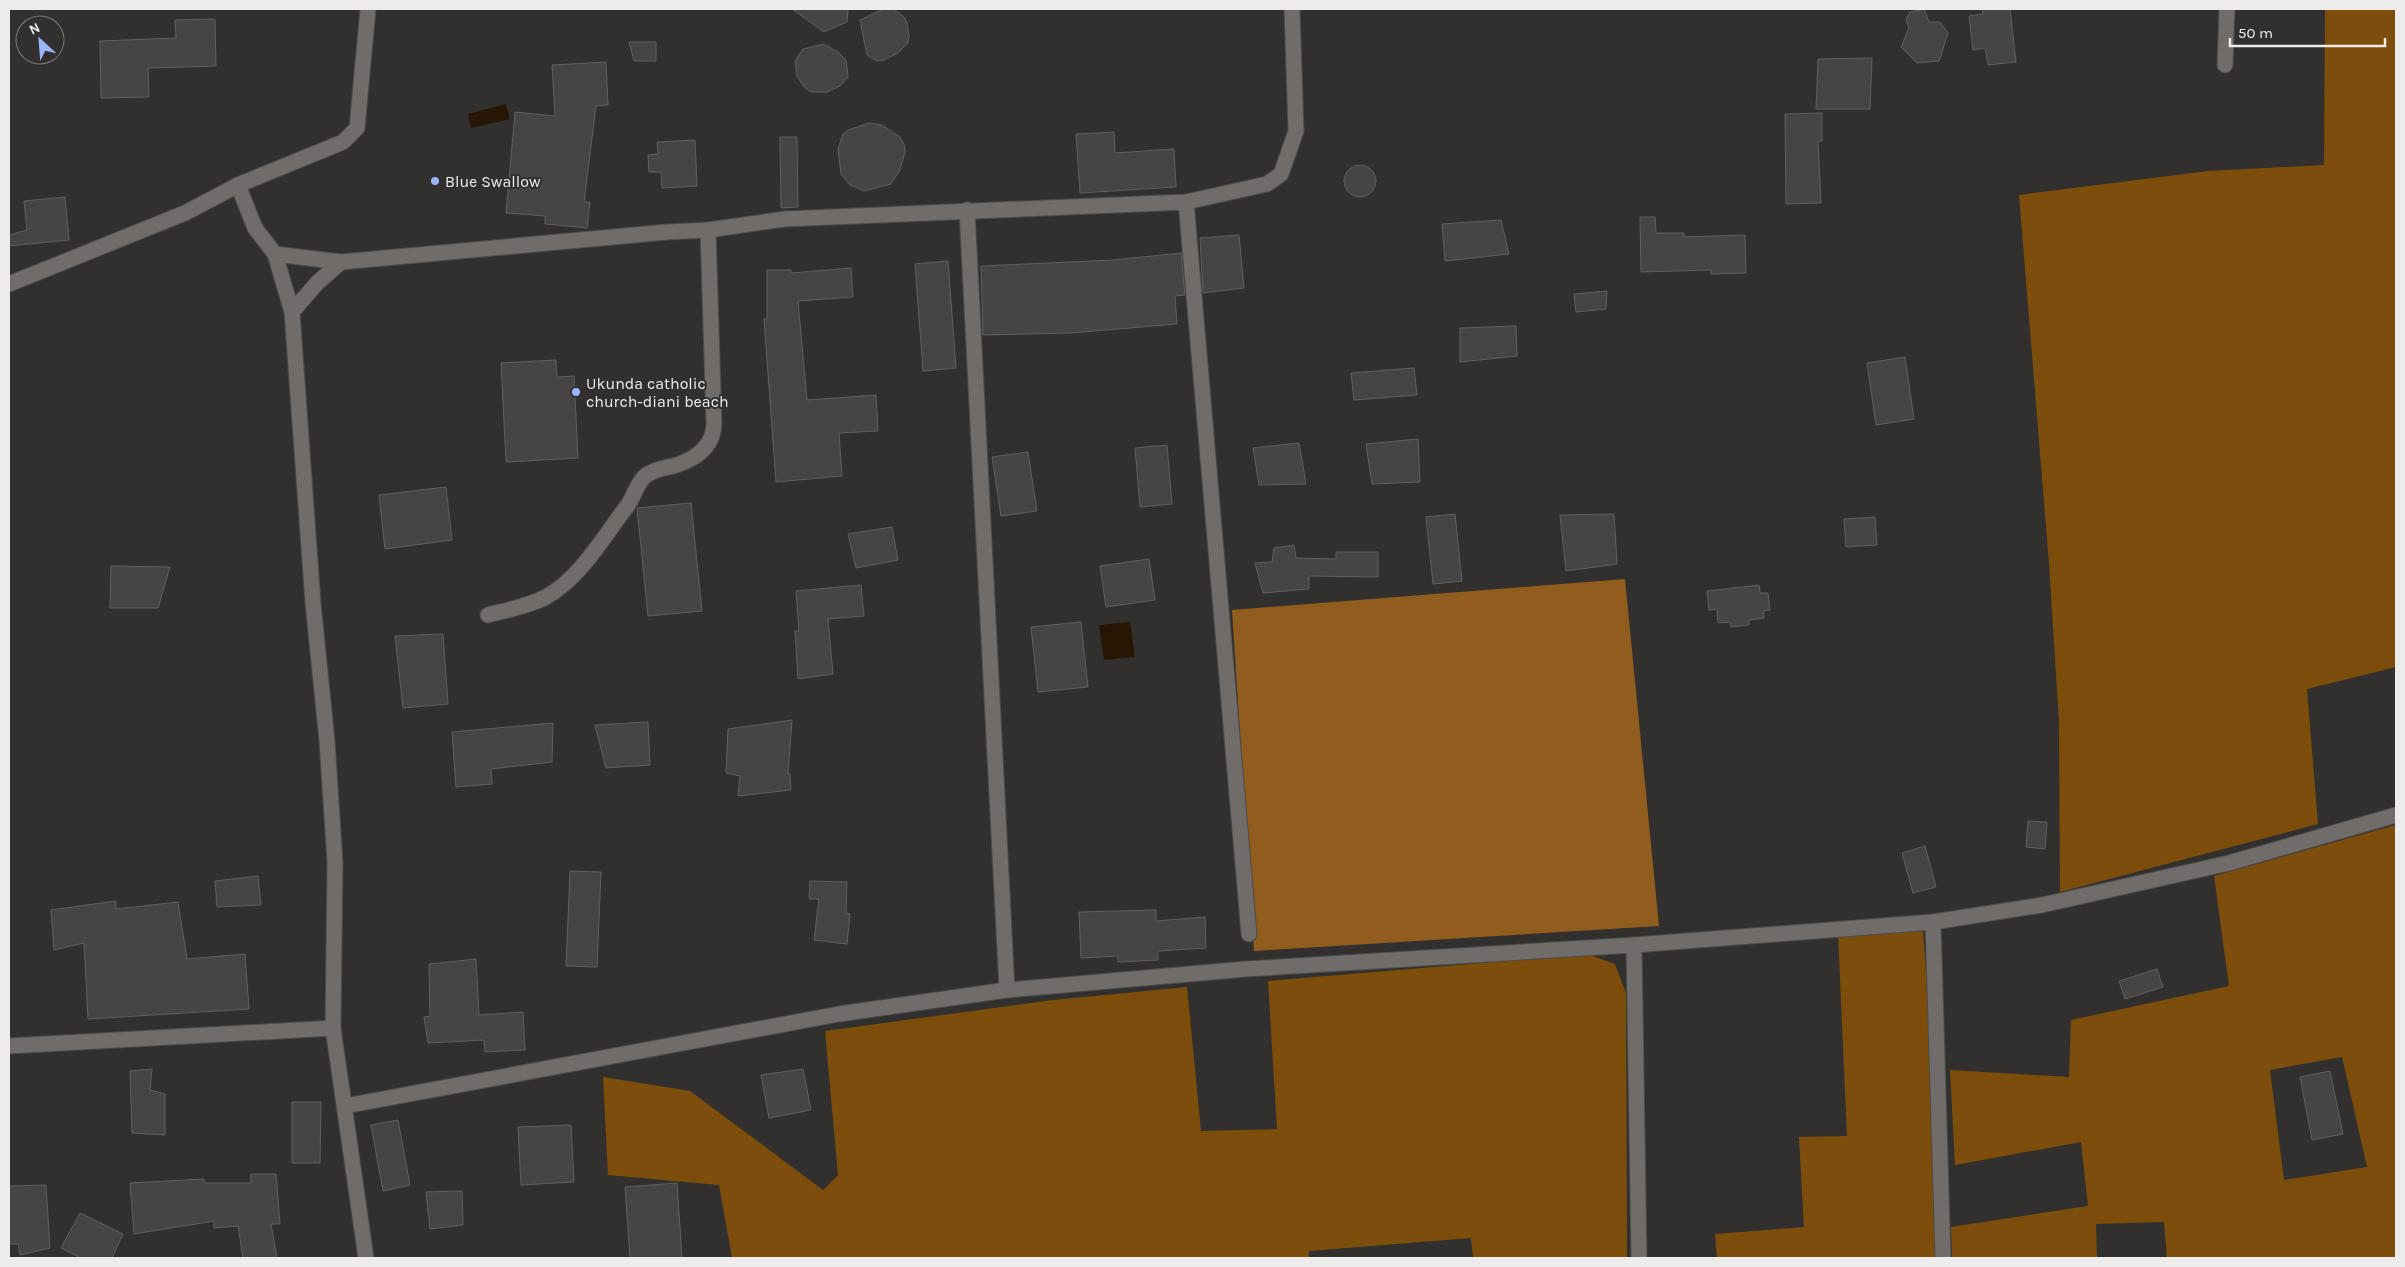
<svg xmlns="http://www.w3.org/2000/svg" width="2405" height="1267" font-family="Karla,sans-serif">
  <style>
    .green { fill: #7d4e0b; fill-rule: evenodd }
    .forest { fill: #905d1e }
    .water { fill: #271604 }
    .building { fill: #474543; stroke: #62605e }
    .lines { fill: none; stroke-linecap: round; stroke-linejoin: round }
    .minor-casing { stroke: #4d4b49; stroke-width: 17 }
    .minor { stroke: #6f6c6a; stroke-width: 15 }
    .poi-dot { fill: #9ab5fd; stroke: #32302e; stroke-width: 2 }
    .labels { text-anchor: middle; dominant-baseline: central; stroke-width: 4; stroke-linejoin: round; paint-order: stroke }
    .poi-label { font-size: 16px; fill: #edeceb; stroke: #32302e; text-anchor: start }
  </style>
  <rect width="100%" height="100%" fill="#32302e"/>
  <!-- green -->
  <g class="green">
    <polygon points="2325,9 2396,9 2396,667 2307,689 2318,824 2060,892 2059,722 2049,563 2019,195 2208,171 2324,165"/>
    <path d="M2396 825V1258H2167L2164 1222 2096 1224 2097 1258H1952L1951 1227 2088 1206 2081 1142 1955 1165 1950 1070 2069 1077 2071 1020 2229 986 2214 876ZM2342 1057 2367 1167 2284 1180 2270 1070Z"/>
    <polygon points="1923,931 1933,1068 1935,1258 1717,1258 1715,1234 1804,1227 1799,1137 1847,1136 1838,934"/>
    <polygon points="1587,954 1615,964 1626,993 1627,1258 1473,1258 1471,1238 1309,1251 1309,1258 732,1258 719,1185 608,1175 603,1077 690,1091 823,1190 838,1175 825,1031 1053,1000 1187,987 1201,1131 1277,1129 1268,981"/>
  </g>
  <!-- forest -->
  <polygon class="forest" points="1625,579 1659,926 1254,951 1232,610"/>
  <!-- water -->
  <g class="water">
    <polygon points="506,104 510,119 471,128 468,114"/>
    <polygon points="1130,622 1135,657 1104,660 1099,625"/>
  </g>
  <!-- building -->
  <g class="building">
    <polygon points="792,9 848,9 847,22 824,32"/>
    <polygon points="883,9 893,9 904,17 907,23 909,36 908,43 898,53 884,60 877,61 867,55 860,20"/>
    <polygon points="1924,9 1929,22 1940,22 1948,33 1939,61 1917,63 1901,47 1909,28 1906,19 1910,12"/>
    <polygon points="1982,9 2010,9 2016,62 1988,65 1985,48 1973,50 1969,16 1983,14"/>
    <polygon points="215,19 216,66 148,68 149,97 101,98 100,41 176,38 175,20"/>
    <polygon points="629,42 656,42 656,61 634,61"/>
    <polygon points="824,44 838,52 846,60 848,77 840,86 827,92 811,92 804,87 797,76 795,61 803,49"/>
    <polygon points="1872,58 1870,109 1816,109 1818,59"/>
    <polygon points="606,62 608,105 596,106 584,202 590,202 587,228 545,224 545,216 506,213 515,112 555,116 552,65"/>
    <polygon points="1822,113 1822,141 1818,141 1821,203 1786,204 1785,114"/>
    <polygon points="869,123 882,125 900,137 904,144 905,152 900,170 891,184 865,191 850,185 841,174 838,149 843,134 848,130"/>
    <polygon points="1114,132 1115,153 1174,149 1176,187 1080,193 1076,134"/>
    <polygon points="780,137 797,137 798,207 781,208"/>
    <polygon points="695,140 697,186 662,188 661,172 649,172 648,155 658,154 657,142"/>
    <circle cx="1360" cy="181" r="16"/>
    <polygon points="65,197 69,240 9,246 9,235 27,230 24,201"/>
    <polygon points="1640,217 1655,217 1656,233 1684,233 1684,237 1745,235 1746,273 1711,274 1711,270 1641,272"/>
    <polygon points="1501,220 1509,254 1445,261 1442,224"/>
    <polygon points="1239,235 1244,288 1203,293 1200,238"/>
    <polygon points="1181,253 1185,295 1175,296 1177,324 1071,333 983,335 981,266 1114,260"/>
    <polygon points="948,261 956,368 923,371 915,264"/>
    <polygon points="851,268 853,297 798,301 807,400 876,395 878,431 839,433 842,476 776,482 764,319 767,319 767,270 791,270 791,273"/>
    <polygon points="1607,291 1606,309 1576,312 1574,294"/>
    <polygon points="1516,326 1517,356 1460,362 1460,328"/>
    <polygon points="1905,357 1914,419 1876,425 1867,363"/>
    <polygon points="556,360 557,377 574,376 578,458 506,462 501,363"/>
    <polygon points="1414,368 1417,395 1354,400 1351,373"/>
    <polygon points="1418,439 1420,482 1372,484 1366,444"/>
    <polygon points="1299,443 1306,484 1259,485 1253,448"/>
    <polygon points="1167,445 1172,504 1140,507 1135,448"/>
    <polygon points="1028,452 1037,511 1001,516 992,457"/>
    <polygon points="446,487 452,540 385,549 379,495"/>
    <polygon points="691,503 702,611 648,616 637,508"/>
    <polygon points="1455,514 1462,581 1433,584 1426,517"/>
    <polygon points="1614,514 1617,564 1566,571 1560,515"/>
    <polygon points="1875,517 1877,545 1846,547 1844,519"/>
    <polygon points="892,527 898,560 856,568 848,534"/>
    <polygon points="1294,545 1296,558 1336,559 1336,552 1378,552 1378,577 1309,576 1309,589 1263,593 1255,563 1272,562 1274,548"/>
    <polygon points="1149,559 1155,600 1106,607 1100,566"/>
    <polygon points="111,566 170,567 158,608 110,608"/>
    <polygon points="861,585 864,616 828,619 833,674 798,679 795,631 799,631 796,591"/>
    <polygon points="1759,585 1760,593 1768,593 1770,610 1763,611 1764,618 1749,620 1749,625 1731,627 1730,622 1718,623 1717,609 1709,610 1707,591"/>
    <polygon points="1081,622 1088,687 1038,692 1031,627"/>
    <polygon points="443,634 448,704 403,708 395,636"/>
    <polygon points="792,720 788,774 790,774 791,790 738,796 740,776 726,773 728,729"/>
    <polygon points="648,722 650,765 606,768 595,725"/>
    <polygon points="553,723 552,762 491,769 492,784 456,787 452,732"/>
    <polygon points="2028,821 2047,822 2045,849 2026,847"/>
    <polygon points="1925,846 1936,887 1913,893 1902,853"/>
    <polygon points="570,871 601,872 597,967 566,966"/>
    <polygon points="258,876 261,905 217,907 215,881"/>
    <polygon points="810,881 847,882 846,913 850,914 847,944 814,940 819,899 809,899"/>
    <polygon points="116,901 116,909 178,902 187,959 245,954 249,1009 88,1019 84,943 54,950 51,910"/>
    <polygon points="1156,910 1156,921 1205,917 1206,948 1158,951 1158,960 1118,962 1118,956 1081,958 1079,912"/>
    <polygon points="476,959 479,1015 523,1012 525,1050 485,1052 484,1040 428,1043 424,1017 430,1016 429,964"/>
    <polygon points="2157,969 2163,987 2125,999 2119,981"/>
    <polygon points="152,1069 150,1090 165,1094 165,1135 132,1133 130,1071"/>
    <polygon points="803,1069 811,1110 769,1118 761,1075"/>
    <polygon points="2330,1071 2343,1134 2312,1140 2300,1077"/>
    <polygon points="292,1102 321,1102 320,1163 292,1163"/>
    <polygon points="398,1120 410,1185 383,1191 371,1125"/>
    <polygon points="571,1125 574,1182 521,1185 518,1127"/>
    <polygon points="251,1174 276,1174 280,1224 271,1224 277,1258 243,1258 238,1226 214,1228 214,1221 134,1234 130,1183 204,1179 204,1183 251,1183"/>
    <polygon points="677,1183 682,1258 630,1258 625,1187"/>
    <polygon points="46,1185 50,1248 20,1255 18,1244 9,1244 9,1186"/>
    <polygon points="462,1191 463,1225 430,1229 426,1192"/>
    <polygon points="80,1213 123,1234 112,1258 81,1258 61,1248"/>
  </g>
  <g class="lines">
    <defs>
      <g id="minor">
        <polyline points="2225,65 2227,9"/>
        <polyline points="238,185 343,142 357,128 368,9"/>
        <polyline points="1186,202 1249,934"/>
        <polyline points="967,210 1007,990"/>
        <polyline points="275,254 341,262"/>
        <polyline points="9,284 185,213 238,185 255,228 275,254 292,312"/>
        <path d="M488 615C507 610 529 606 546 597 580 578 602 539 625 509 633 500 636 485 644 477 653 469 666 468 677 465 697 458 714 446 714 423L708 230"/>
        <polyline points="1933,922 1943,1258"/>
        <polyline points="1634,945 1639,1258"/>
        <polyline points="333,1028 366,1258"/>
        <polyline points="9,1046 333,1028 335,862 327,741 313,603 292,312 317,283 341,262 667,232 708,230 785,219 1186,202 1267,184 1281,174 1296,131 1292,9"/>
        <polyline points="345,1106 839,1014 1007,990 1246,969 1634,945 1933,922 2042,905 2229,863 2396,815"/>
      </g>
    </defs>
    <!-- minor casing -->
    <use href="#minor" class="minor-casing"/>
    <!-- minor -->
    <use href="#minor" class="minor"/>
  </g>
  <!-- markers -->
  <g class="poi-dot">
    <circle cx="435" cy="181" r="5"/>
    <circle cx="576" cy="392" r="5"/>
  </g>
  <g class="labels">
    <!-- poi labels -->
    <g class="poi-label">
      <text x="445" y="181">Blue Swallow</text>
      <text x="586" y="383">Ukunda catholic<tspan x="586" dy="18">church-diani beach</tspan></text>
    </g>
  </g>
  <!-- border -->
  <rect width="2405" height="1267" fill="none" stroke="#edeceb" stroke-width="20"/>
  <!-- north arrow -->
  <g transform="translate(40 40) rotate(334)"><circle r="24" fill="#32302e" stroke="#7d7b7a"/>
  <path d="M0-4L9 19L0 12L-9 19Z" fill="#9ab5fd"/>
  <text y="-8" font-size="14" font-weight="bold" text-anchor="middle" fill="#edeceb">N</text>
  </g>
  <!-- scale -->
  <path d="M2230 38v8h155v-8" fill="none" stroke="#edeceb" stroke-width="2.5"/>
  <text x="2238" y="38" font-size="15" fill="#edeceb" stroke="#32302e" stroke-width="4" paint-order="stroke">50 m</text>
</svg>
